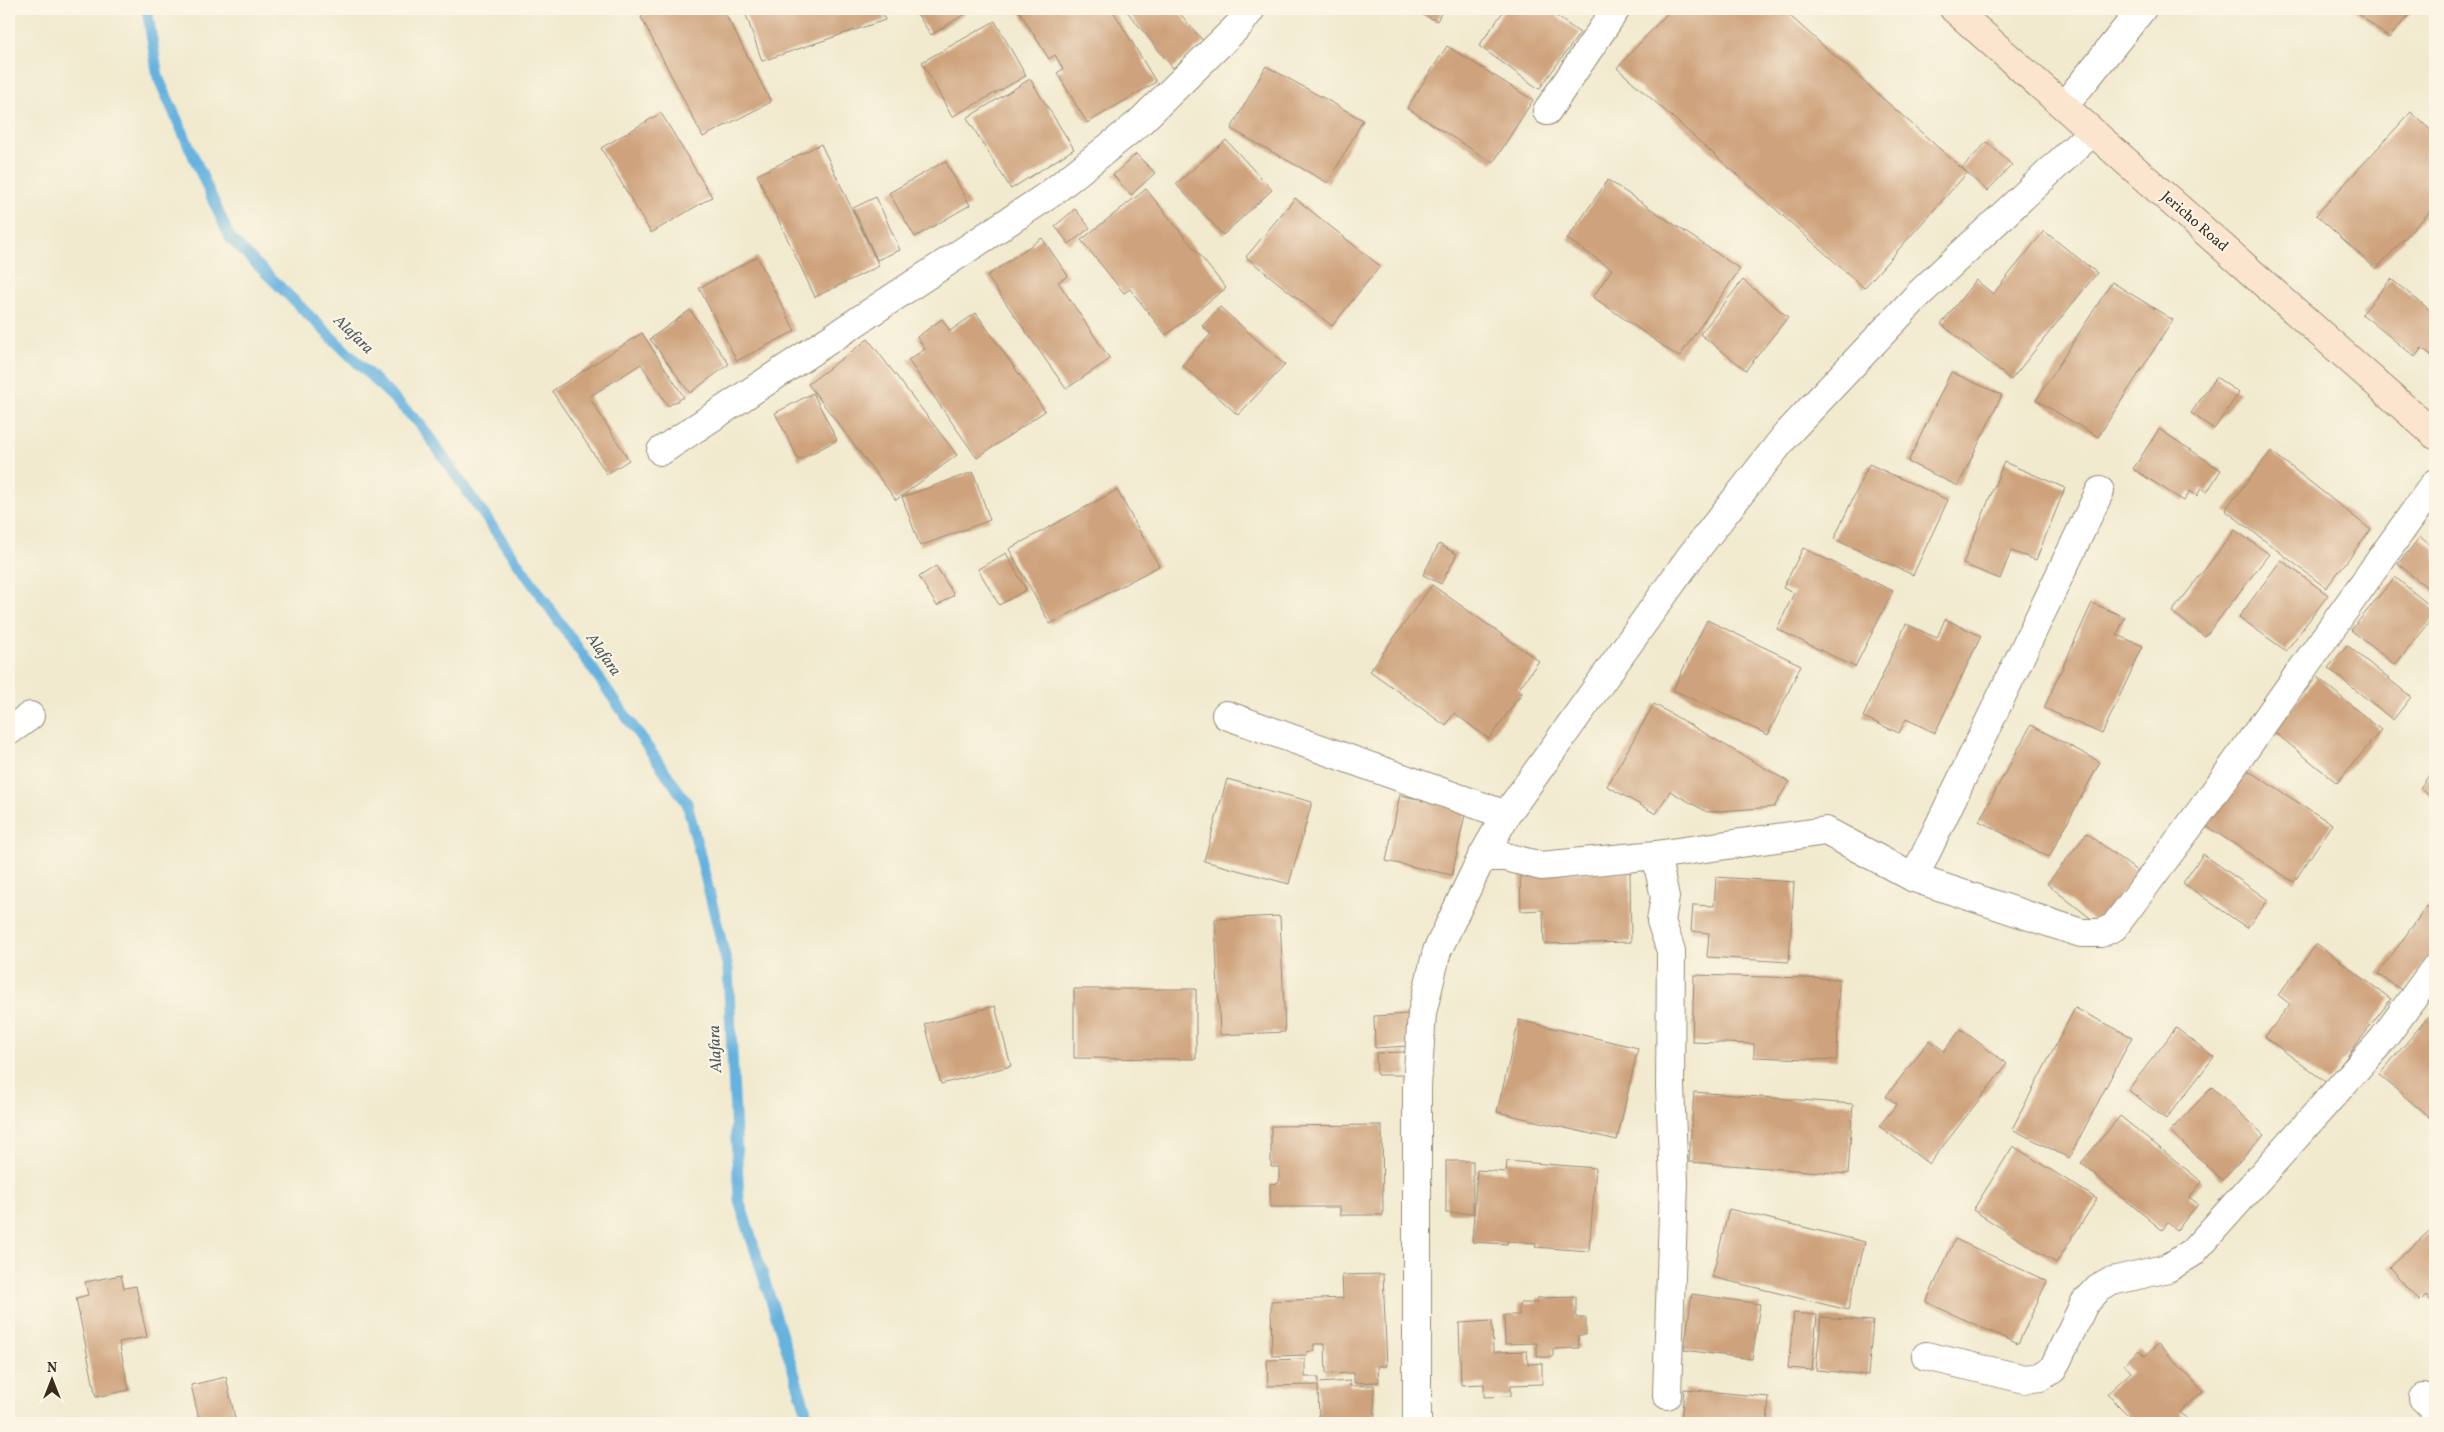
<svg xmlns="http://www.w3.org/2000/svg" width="2444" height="1432" font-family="Vollkorn,serif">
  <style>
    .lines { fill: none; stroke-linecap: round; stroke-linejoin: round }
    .stream { stroke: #66b2df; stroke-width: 11 }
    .building { fill: #cea27b }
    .street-casing { stroke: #968a76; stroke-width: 30 }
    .secondary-casing { stroke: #968a76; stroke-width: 30 }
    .street { stroke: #fff; stroke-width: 28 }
    .secondary { stroke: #fbe5cf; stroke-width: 28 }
    .labels { text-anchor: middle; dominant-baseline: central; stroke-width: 4.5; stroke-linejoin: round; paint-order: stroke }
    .street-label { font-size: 15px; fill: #3b2a1e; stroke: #fcf5e5 }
    .water-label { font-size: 16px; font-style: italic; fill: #4a5a62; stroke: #fcf5e5 }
  </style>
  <rect width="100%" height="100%" fill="#fcf5e5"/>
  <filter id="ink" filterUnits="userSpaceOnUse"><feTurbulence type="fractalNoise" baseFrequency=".02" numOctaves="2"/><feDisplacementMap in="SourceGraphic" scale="10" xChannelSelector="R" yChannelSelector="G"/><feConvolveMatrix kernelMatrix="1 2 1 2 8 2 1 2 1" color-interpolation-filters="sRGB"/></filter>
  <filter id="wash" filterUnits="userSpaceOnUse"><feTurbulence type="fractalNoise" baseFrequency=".0096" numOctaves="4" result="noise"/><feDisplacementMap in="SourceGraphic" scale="20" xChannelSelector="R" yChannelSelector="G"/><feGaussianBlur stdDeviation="1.12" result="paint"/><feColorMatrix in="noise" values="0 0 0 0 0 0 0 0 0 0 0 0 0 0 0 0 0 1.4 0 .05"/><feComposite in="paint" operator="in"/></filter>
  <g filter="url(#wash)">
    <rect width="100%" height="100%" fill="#f1eacf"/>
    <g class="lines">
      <!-- stream -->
      <polyline class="stream" points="147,9 158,77 230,238 420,424 687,803 728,968 739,1200 810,1423"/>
    </g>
    <g id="blocks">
      <!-- building -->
      <g class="building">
        <polygon points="658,9 723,9 771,102 703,137 641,17"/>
        <polygon points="744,9 881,9 885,20 762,61"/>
        <polygon points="914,9 973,9 931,35"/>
        <polygon points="1018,9 1112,9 1156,82 1087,123 1057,73 1063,69 1055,55 1049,59"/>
        <polygon points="1125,9 1176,9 1204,42 1173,68"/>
        <polygon points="1410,9 1443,9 1437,21"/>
        <polygon points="1505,9 1546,9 1580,33 1539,89 1479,46"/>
        <polygon points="1671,9 1782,9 1967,173 1864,288 1617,68"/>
        <polygon points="2353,9 2414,9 2389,38"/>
        <polygon points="995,21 1026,76 952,117 922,62"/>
        <polygon points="1447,46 1533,100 1493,163 1407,108"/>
        <polygon points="1266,66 1363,120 1328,183 1231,129"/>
        <polygon points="1030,79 1074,149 1011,189 967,118"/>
        <polygon points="2411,112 2435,134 2435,206 2376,269 2316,215"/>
        <polygon points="661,113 712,197 651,233 601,148"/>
        <polygon points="1226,140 1272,190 1223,235 1176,184"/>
        <polygon points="1987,142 2012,165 1987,191 1962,168"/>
        <polygon points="821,144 879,266 815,297 757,175"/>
        <polygon points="1136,154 1155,173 1131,195 1113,175"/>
        <polygon points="945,161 970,205 915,237 889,193"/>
        <polygon points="1608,180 1740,269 1679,357 1593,297 1612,269 1567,239"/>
        <polygon points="1146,189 1226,288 1166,335 1130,289 1124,293 1081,240"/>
        <polygon points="876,197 900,250 877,260 853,208"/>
        <polygon points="1295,198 1380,266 1332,326 1246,257"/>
        <polygon points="1075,209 1090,228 1069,244 1055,226"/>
        <polygon points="2044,231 2097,273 2011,380 1941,324 1976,280 1993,294"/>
        <polygon points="1042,238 1068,276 1058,282 1110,359 1066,389 987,276"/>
        <polygon points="757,257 795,331 737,361 699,288"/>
        <polygon points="2391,279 2435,314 2435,358 2422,348 2415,357 2362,314"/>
        <polygon points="1743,280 1788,317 1746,370 1700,334"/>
        <polygon points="2112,282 2173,320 2098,437 2036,400"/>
        <polygon points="1220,307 1285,365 1238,415 1182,365 1211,334 1202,326"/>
        <polygon points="690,310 729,364 690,393 650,339"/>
        <polygon points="976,313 1045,411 977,458 908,360 925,349 917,337 942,319 950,331"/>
        <polygon points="642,333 684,397 668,406 641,364 589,397 629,460 607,474 552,391"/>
        <polygon points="868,339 957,455 896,500 808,384"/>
        <polygon points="1951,372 2002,395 1958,486 1908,462"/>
        <polygon points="2216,377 2239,393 2214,429 2191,413"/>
        <polygon points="813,393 837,440 799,460 775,413"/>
        <polygon points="2159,429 2221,470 2207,492 2201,488 2197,496 2190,491 2184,501 2133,469"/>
        <polygon points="2271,451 2371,530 2326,588 2225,510"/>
        <polygon points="2004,462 2065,488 2036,560 2011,551 2000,579 1963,564"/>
        <polygon points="1869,464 1948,500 1913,575 1834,539"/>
        <polygon points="973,472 990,520 920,546 902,497"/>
        <polygon points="1117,490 1159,566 1050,624 1009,549"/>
        <polygon points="2235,530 2269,554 2205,637 2172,612"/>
        <polygon points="2420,537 2435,549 2435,594 2398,564"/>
        <polygon points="1439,544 1457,554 1441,584 1423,575"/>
        <polygon points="1803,548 1893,591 1855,667 1777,629 1794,593 1783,588"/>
        <polygon points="1006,553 1026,590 999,605 978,569"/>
        <polygon points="2281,560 2328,595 2286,651 2239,617"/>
        <polygon points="936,566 954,595 937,606 919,577"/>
        <polygon points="2395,577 2435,610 2435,616 2395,665 2351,630"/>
        <polygon points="1432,585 1539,661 1518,690 1522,693 1489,739 1454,713 1446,726 1370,671"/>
        <polygon points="2092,603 2125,617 2117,635 2143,646 2102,734 2044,708"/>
        <polygon points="1945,619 1981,636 1935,733 1906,719 1899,733 1863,717 1906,624 1937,638"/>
        <polygon points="1707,620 1801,665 1768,735 1673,690"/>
        <polygon points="2347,645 2411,697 2393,720 2328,668"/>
        <polygon points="2317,677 2381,730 2337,783 2272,730"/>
        <polygon points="1654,704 1789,782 1774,807 1707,812 1670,791 1656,814 1607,786"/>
        <polygon points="2031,725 2100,762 2049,857 1979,821"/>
        <polygon points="2435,767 2435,799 2420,788"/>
        <polygon points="2244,768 2332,824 2294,882 2206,826"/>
        <polygon points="1227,779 1312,802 1289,884 1204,861"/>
        <polygon points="1400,795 1466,810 1452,875 1386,861"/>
        <polygon points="2087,833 2138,872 2098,924 2047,884"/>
        <polygon points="2203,854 2268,900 2247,928 2183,883"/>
        <polygon points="1630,872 1631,942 1544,944 1543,910 1521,911 1520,873"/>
        <polygon points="1716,877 1794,882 1789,962 1707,957 1709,933 1691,931 1693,905 1714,906"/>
        <polygon points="2427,906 2435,912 2435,947 2404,992 2378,974"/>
        <polygon points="1280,916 1285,1032 1220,1035 1215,919"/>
        <polygon points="2317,944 2391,999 2327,1083 2265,1037 2290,1004 2278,995"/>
        <polygon points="1694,975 1839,979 1837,1060 1754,1057 1754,1044 1692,1042"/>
        <polygon points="1074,989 1196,989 1196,1059 1074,1058"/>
        <polygon points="995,1006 1011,1066 941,1084 925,1024"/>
        <polygon points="2075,1008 2132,1037 2069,1158 2012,1129"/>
        <polygon points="1408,1014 1409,1046 1375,1048 1374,1016"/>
        <polygon points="2429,1016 2435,1021 2435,1122 2379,1075"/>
        <polygon points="1519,1020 1638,1048 1617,1140 1497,1112"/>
        <polygon points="2176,1028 2214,1057 2166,1119 2128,1090"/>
        <polygon points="1961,1029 2007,1064 1929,1164 1879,1126 1897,1104 1886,1096 1930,1040 1944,1051"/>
        <polygon points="1405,1052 1406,1075 1377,1075 1376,1053"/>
        <polygon points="2212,1087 2264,1135 2222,1180 2170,1131"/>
        <polygon points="1694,1092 1853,1104 1848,1174 1689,1162"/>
        <polygon points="2120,1116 2202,1182 2189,1197 2198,1204 2177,1230 2168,1223 2162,1230 2081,1163"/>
        <polygon points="1382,1125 1383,1215 1340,1215 1340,1207 1270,1207 1270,1184 1279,1183 1279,1167 1271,1167 1271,1126"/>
        <polygon points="2013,1146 2097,1199 2056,1263 1973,1210"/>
        <rect x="1446" y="1161" width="27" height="52"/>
        <polygon points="1507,1161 1596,1168 1589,1251 1535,1247 1536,1243 1507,1241 1507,1244 1472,1242 1477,1170 1506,1172"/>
        <polygon points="1729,1209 1865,1242 1848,1310 1712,1277"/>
        <polygon points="2435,1226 2435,1305 2426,1295 2420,1301 2389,1267"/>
        <polygon points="1955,1239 2047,1281 2018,1344 1926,1302"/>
        <polygon points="1383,1274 1387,1366 1378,1366 1379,1382 1354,1383 1354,1373 1326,1374 1325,1344 1314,1344 1314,1351 1307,1352 1307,1355 1272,1356 1271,1301 1343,1298 1342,1275"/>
        <polygon points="121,1275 124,1288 136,1286 147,1337 119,1342 129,1390 96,1397 76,1298 88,1295 85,1282"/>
        <polygon points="1692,1294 1760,1304 1752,1359 1684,1350"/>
        <polygon points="1576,1297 1576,1318 1586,1318 1586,1335 1578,1335 1579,1348 1553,1349 1553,1357 1537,1357 1537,1343 1505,1344 1504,1315 1519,1315 1519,1303 1537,1303 1537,1298"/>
        <polygon points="1794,1313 1817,1315 1812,1370 1788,1368"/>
        <polygon points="1821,1317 1873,1321 1868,1375 1816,1370"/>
        <polygon points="1492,1321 1493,1352 1527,1351 1528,1364 1542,1363 1542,1384 1511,1385 1511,1396 1484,1397 1484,1384 1461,1385 1459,1323"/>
        <polygon points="2158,1344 2203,1391 2180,1412 2189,1421 2186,1423 2136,1423 2107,1394 2131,1372 2124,1364 2139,1350 2145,1356"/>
        <polygon points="1305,1359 1305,1377 1318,1377 1318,1383 1350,1381 1350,1386 1374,1385 1375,1421 1319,1423 1318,1385 1268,1386 1267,1360"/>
        <polygon points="226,1377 236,1423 200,1423 191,1385"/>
        <polygon points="1684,1389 1769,1397 1767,1423 1681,1423"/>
      </g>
    </g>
  </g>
  <g filter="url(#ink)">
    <use href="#blocks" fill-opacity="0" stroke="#968a76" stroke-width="1"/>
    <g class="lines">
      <defs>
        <g id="street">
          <polyline points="2064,106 2142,9"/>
          <polyline points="1547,111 1616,9"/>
          <polyline points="661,451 1050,194 1139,123 1240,24 1251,9"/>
          <polyline points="1226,715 1506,815"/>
          <polyline points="9,731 30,716"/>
          <polyline points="1656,855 1826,831 1914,878 2081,933 2101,933 2114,927 2206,804 2435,483"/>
          <polyline points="1482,857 1506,857 1541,866 1656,855 1665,897 1661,921 1671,951 1670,1087 1674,1182 1667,1395"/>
          <polyline points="1914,878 2100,491"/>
          <polyline points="1926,1356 2025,1379 2040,1377 2053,1369 2084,1304 2098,1289 2112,1281 2168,1268 2192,1253 2383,1039 2435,968"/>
          <polyline points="2423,1398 2435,1410"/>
          <polyline points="1417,1423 1417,1086 1422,1013 1437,951 1482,857 1506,815 1691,556 1787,434 1920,293 2092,132"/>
        </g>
        <polyline id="secondary" points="1954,9 2435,435"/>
      </defs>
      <!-- street casing -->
      <use href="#street" class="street-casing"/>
      <!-- secondary casing -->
      <use href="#secondary" class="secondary-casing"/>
      <!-- street -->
      <use href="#street" class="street"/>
      <!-- secondary -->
      <use href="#secondary" class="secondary"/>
    </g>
  </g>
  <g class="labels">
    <!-- street labels -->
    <g class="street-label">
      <text transform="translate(2194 222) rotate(41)">Jericho Road</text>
    </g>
    <!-- water labels -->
    <g class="water-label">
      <text transform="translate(353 335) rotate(44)">Alafara</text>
      <text transform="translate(603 655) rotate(55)">Alafara</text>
      <text transform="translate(716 1049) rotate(-93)">Alafara</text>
    </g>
  </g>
  <!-- margin -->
  <rect width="2444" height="1432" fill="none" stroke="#fcf5e5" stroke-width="30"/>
  <!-- north arrow -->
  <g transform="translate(52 1380)" stroke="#fcf5e5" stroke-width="4" paint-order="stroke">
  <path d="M0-4L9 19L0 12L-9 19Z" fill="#3b2a1e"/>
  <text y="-8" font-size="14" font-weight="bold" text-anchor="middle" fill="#3b2a1e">N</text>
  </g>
</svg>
